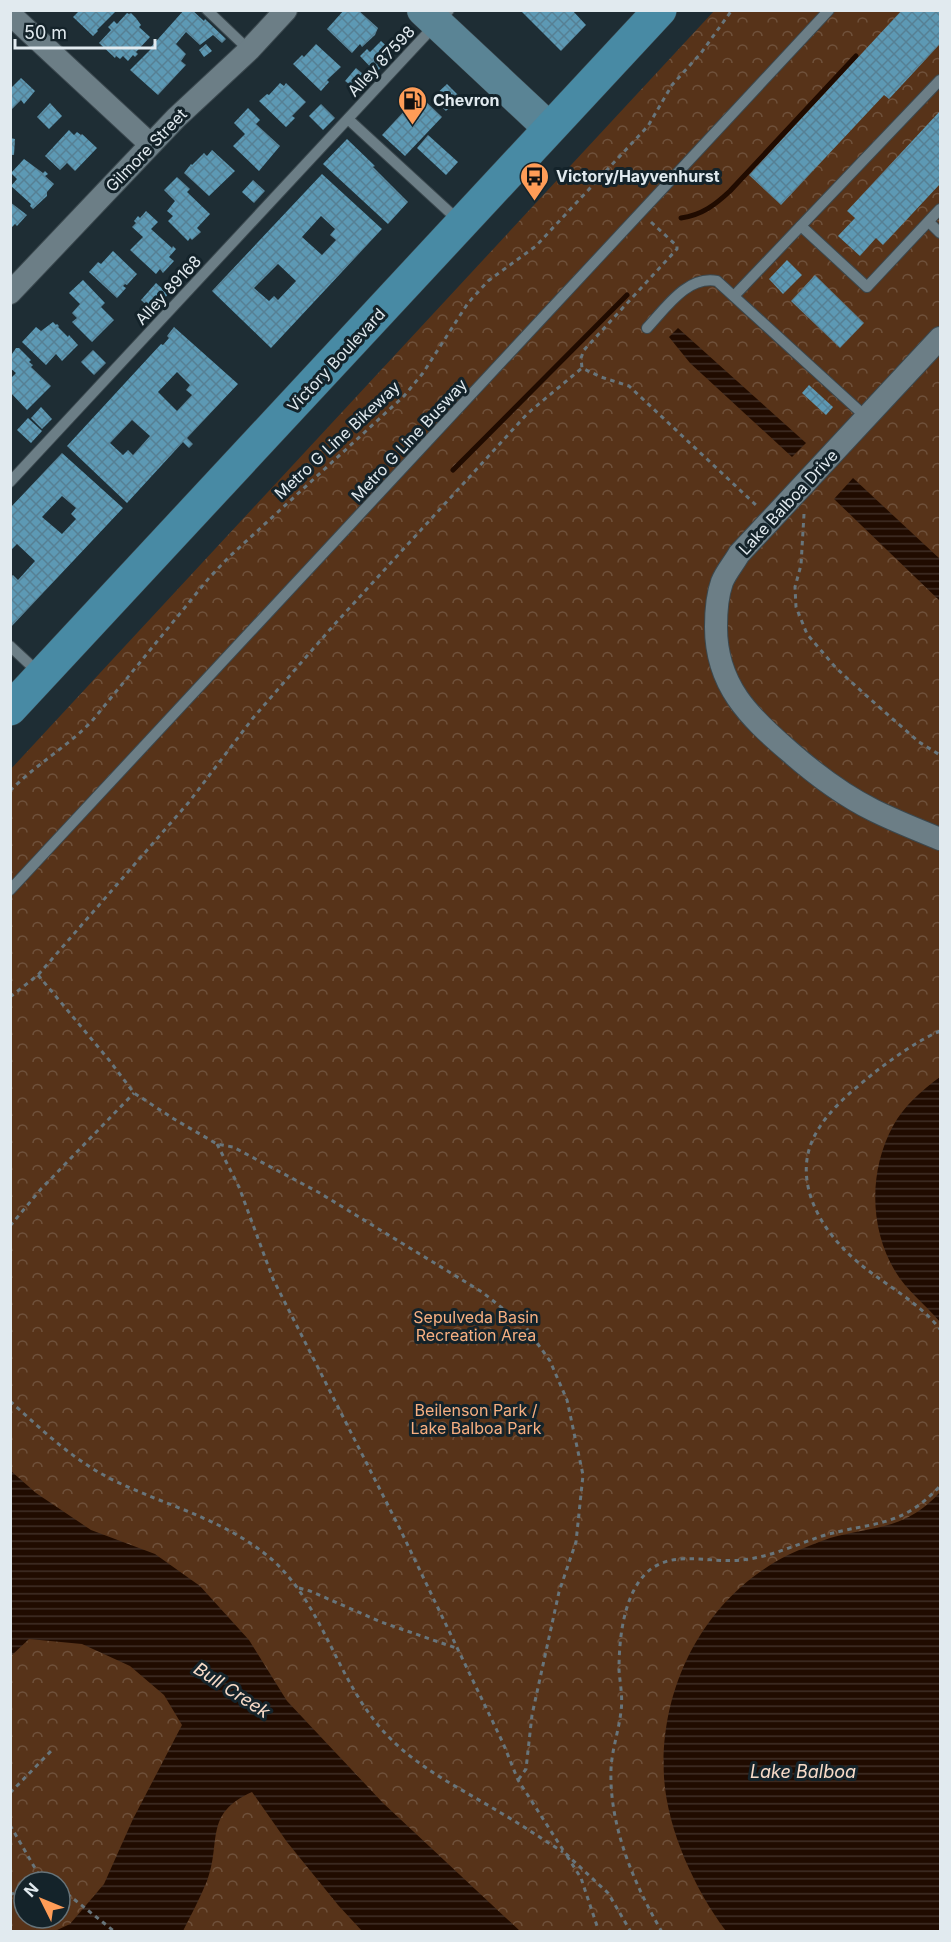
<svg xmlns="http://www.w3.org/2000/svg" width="951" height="1942" font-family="Inter,sans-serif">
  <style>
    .park { fill: url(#park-crowns); fill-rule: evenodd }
    .water { fill: url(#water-rules) }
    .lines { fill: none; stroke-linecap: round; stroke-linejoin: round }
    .stream { stroke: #200b00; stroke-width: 5 }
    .building { fill: url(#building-cross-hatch); fill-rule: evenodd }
    .service-casing { stroke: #3b484e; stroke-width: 12 }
    .minor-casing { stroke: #3b484e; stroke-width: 24 }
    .secondary-casing { stroke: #3b484e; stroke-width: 33 }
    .primary-casing { stroke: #3b484e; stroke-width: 34 }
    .path { stroke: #68757b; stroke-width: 3; stroke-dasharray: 4.5 4.5; stroke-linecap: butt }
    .service { stroke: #6c7e86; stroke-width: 10 }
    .minor { stroke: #6c7e86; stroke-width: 22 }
    .secondary { stroke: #5a8495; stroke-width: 32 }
    .primary { stroke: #488aa4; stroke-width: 33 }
    .labels { text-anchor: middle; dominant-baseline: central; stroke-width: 6; stroke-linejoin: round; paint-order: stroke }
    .street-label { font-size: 16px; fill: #e1eaef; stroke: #14232a }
    .poi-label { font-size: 16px; font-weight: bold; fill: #e1eaef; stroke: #14232a; text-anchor: start }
    .park-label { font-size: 16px; fill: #f7af81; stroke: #14232a }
    .water-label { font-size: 18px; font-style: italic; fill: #f7dac7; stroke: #14232a }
  </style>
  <defs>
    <pattern id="park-crowns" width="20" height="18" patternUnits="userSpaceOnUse" patternTransform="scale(1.5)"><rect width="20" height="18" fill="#573319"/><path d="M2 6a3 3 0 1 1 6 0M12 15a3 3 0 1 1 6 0" fill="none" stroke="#6f513b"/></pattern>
    <pattern id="water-rules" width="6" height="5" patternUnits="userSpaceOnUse" patternTransform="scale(1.5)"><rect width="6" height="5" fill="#200b00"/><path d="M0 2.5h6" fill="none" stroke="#402f26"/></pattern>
    <pattern id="building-cross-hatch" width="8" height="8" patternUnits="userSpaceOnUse" patternTransform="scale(1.5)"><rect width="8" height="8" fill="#5d99b4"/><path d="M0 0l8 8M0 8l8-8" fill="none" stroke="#568094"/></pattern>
  </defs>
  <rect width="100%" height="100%" fill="#1e2d34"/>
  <!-- park -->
  <path class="park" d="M714 11H940V1931H11L10 770ZM24 1882H60V1918H24Z"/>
  <!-- water -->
  <g class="water">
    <polygon points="678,328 806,443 792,457 690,363 669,337"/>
    <polygon points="853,478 940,559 940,601 834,499"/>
    <path d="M940 1077V1322C925 1304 907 1291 895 1271 869 1228 869 1170 893 1126 903 1107 922 1090 940 1077Z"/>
    <path d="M11 1471 36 1493 91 1530 155 1554 200 1586 249 1640 287 1701 383 1803 520 1931H362L338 1905 287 1842 252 1792C203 1814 222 1842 207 1881 200 1898 191 1915 183 1931H55L70 1924 104 1884 133 1819 182 1725 164 1695 130 1666 82 1644 29 1639 11 1656Z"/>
    <path d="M940 1492V1931H726C695 1890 667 1829 664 1777 659 1686 705 1597 788 1555 801 1549 815 1543 830 1538 874 1526 906 1530 940 1492Z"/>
  </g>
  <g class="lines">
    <!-- stream -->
    <g class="stream">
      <path d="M681 218C702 215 715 205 730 191L856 56"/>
      <polyline points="453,470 627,295"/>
    </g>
  </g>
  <!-- building -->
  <g class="building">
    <polygon points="76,10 117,10 97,30 98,31 93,36 73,17 78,12"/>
    <polygon points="184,10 192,10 204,21 205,19 226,39 222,43 213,35 200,45 186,32 176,44 186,54 181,61 186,65 158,95 130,70 151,49 150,48"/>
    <polygon points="344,10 358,10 378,28 375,35 362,47 360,44 352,53 327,29"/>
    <polygon points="520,10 572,10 586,25 561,51"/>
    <polygon points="902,10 940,10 940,44 889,99 884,95 781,205 749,175"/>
    <polygon points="127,13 129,14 131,13 136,18 141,25 139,27 150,37 136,52 138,54 135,57 133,55 128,61 123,56 120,59 116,56 115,58 99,43 111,30 108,27 114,21 117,24"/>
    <polygon points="381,41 394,53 376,73 360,56 367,49 370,52"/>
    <polygon points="206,44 212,51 204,57 199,50"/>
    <polygon points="316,44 341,67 327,80 329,82 321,91 293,64 302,55 304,57"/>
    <polygon points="356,68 370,80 359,92 345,81"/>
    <polygon points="21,78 35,91 24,104 21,100 10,111 10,89"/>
    <polygon points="280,83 284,86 286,83 306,102 292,116 295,118 286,127 259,101 267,94 269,95"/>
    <polygon points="447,84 460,97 446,111 432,98"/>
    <polygon points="419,95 442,117 405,156 382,135"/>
    <polygon points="50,103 62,116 49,129 37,117"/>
    <polygon points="321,104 335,118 323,130 309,116"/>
    <polygon points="248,108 260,120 256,124 280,146 259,171 233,146 245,134 234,123"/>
    <polygon points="940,111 940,184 883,245 876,238 860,256 838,236 855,218 847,211"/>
    <polygon points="69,130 74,135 77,132 81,135 82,134 97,148 75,171 67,163 60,170 45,156"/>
    <polygon points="428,135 458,162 446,175 417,148"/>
    <polygon points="10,138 15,139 14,155 10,155"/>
    <polygon points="347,139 375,166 373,167 408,202 388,224 323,164"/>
    <polygon points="212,150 235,171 209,196 184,173 191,164 192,165 204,153 207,156"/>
    <polygon points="24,159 43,173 45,171 48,174 45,176 54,184 47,192 47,196 33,209 30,206 31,204 11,186 17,179 11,173"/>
    <path d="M322 174 382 229 271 348 212 291ZM321 216 335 229 330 235 336 240 322 255 302 237ZM278 264 296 281 278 300 274 296 269 301 254 288Z"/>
    <polygon points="177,177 190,189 187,192 210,214 197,228 201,232 192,240 190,238 188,241 168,221 173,216 167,211 175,201 164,190"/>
    <polygon points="253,180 265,191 254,203 242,192"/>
    <polygon points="10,202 27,215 17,226 15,224 10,229"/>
    <polygon points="146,211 158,222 151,229 172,248 173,246 176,249 169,257 174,261 163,273 160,269 156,274 130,250 143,237 132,227 136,223 134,221 138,216 140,218"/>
    <polygon points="113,251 137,274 127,285 125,284 123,286 126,288 117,298 89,272 98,262 101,264"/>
    <polygon points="787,260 802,275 783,294 769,279"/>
    <polygon points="815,275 864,323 840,348 791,301"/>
    <polygon points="83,280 105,303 101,307 114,320 92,342 72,322 77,318 72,313 80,304 69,293"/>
    <polygon points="156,283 168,294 154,312 141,300"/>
    <polygon points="53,322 56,325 57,324 59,326 58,327 68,337 69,335 78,345 62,361 56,354 46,365 22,342 36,327 41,331"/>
    <path d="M174 327 238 384 187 438 193 444 189 448 183 442 127 503 67 446 161 344 163 345 169 338 167 336ZM177 372 190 385 186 390 192 395 177 411 158 392ZM132 420 150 436 133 455 128 450 123 455 110 443Z"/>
    <polygon points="16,348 19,348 31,360 29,362 33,365 31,367 51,386 27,410 10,392 10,379 16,373 10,368 10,357"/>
    <polygon points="93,350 106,363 94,375 81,362"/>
    <polygon points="809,385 833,407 826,415 802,393"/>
    <polygon points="41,407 52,419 42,429 31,418"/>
    <polygon points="28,418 42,431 31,443 17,430"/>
    <path d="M62 453 123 508 10 628V577L13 575 18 580 35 561 17 544 10 551V508ZM62 496 76 508 71 514 76 519 62 534 42 517Z"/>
  </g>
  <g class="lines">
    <defs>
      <g id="service">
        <polyline points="207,10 249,50"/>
        <polyline points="348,119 458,220"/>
        <polyline points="929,222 940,233"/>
        <polyline points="801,226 867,287 940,209"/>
        <polyline points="734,296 940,80"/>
        <path d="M647 328C665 309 687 275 717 281L866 417"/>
        <polyline points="10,482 449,10"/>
        <polyline points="10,646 39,673"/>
        <polyline points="10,890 829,10"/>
      </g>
      <g id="minor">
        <polyline points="10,14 150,144"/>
        <polyline points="10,293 176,118 249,50 286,10"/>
        <path d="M940 338 739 554C734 563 726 572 722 582 717 596 716 612 716 627 716 685 749 717 790 752 815 774 843 795 873 810 895 821 918 830 940 839"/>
      </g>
      <polyline id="secondary" points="423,10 549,128"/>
      <polyline id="primary" points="10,709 660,10"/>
    </defs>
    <!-- service casing -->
    <use href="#service" class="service-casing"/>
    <!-- minor casing -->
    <use href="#minor" class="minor-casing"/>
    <!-- secondary casing -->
    <use href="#secondary" class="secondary-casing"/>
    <!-- primary casing -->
    <use href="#primary" class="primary-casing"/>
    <!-- path -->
    <g class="path">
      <polyline points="651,222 677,246 677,249 584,350 581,358 582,368 601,377 629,386 757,506"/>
      <polyline points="804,514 801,565 795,587 796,607 807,634 836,668 870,699 919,742 940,755"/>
      <path d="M10 791C35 765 67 747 92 721L209 578 229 557 404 396 423 373 468 303 488 281 536 246 648 126 672 85 701 53 732 10"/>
      <polyline points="38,975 109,1060 134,1093 174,1119 217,1144 233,1147 318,1192 482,1292 525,1326 550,1361 567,1400 583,1475 576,1542 559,1592 532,1715 526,1769 518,1780"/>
      <polyline points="10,997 38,975 189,802 253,718 333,626 528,413 582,368"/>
      <path d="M940 1031C917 1041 895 1057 875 1072 853 1090 828 1110 815 1135 794 1174 814 1218 842 1247 871 1279 914 1296 940 1329"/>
      <polyline points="217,1144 239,1187 273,1279 399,1527 503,1743 518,1780 565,1853 608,1893 631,1932"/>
      <polyline points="10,1226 41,1189 134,1093"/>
      <path d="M10 1401C43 1431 74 1461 115 1481 167 1506 223 1519 269 1557 319 1599 334 1669 374 1720 408 1764 455 1785 501 1813 522 1825 542 1839 563 1852"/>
      <polyline points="299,1588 310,1591 381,1622 456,1648"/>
      <polyline points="10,1793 54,1748"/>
      <polyline points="10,1825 43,1882"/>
      <polyline points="567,1856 581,1878 599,1932"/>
      <polyline points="60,1888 115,1932"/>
      <polyline points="10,1895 24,1888"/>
      <path d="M662 1932C634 1884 609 1826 611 1769 612 1749 619 1730 621 1711 623 1698 620 1683 619 1670 619 1644 622 1613 634 1590 660 1540 707 1567 749 1559 775 1555 798 1544 822 1536 873 1521 900 1529 940 1486"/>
    </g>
    <!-- service -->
    <use href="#service" class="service"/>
    <!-- minor -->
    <use href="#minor" class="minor"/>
    <!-- secondary -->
    <use href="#secondary" class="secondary"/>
    <!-- primary -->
    <use href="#primary" class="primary"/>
  </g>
  <!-- icons -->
  <defs>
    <symbol id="fuel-pin" viewBox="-11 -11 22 30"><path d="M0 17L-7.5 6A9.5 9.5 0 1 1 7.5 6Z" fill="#fe9c57" stroke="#14232a"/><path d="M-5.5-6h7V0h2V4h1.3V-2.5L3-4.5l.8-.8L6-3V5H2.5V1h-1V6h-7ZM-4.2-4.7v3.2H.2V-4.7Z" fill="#111"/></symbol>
    <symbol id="bus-pin" viewBox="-11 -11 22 30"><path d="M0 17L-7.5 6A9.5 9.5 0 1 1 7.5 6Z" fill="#fe9c57" stroke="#14232a"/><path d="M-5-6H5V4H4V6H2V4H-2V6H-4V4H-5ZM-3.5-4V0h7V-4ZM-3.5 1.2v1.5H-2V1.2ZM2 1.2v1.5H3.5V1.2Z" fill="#111"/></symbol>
  </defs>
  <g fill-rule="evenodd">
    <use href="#fuel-pin" x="396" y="84" width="33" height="45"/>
    <use href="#bus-pin" x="518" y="160" width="33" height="45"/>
  </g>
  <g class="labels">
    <!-- street labels -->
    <g class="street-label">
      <text transform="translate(381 61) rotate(-47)">Alley 87598</text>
      <text transform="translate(146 150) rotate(-46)">Gilmore Street</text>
      <text transform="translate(168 290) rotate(-47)">Alley 89168</text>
      <text transform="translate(336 360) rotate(-47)">Victory Boulevard</text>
      <text transform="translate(337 440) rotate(-43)">Metro G Line Bikeway</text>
      <text transform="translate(409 440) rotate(-47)">Metro G Line Busway</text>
      <text transform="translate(788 502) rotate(-47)">Lake Balboa Drive</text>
    </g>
    <!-- poi labels -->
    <g class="poi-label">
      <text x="433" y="100">Chevron</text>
      <text x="556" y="176">Victory/Hayvenhurst</text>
    </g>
    <!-- park labels -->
    <g class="park-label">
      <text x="476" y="1317">Sepulveda Basin<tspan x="476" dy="18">Recreation Area</tspan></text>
      <text x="476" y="1410">Beilenson Park /<tspan x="476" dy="18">Lake Balboa Park</tspan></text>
    </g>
    <!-- water labels -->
    <g class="water-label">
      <text transform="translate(232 1690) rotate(33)">Bull Creek</text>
      <text x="803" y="1771">Lake Balboa</text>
    </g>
  </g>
  <!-- border -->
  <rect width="951" height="1942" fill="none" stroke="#e1eaef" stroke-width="24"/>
  <!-- north arrow -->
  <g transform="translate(42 1900) rotate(313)"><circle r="28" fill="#14232a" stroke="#667379" stroke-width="1.5"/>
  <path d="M0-4.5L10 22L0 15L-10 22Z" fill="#fe9c57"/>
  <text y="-9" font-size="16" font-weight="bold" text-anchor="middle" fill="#e1eaef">N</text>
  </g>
  <!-- scale -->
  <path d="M15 39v9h140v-9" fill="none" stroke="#e1eaef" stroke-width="3"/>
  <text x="24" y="39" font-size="18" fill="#e1eaef" stroke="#14232a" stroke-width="4.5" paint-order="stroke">50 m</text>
</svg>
